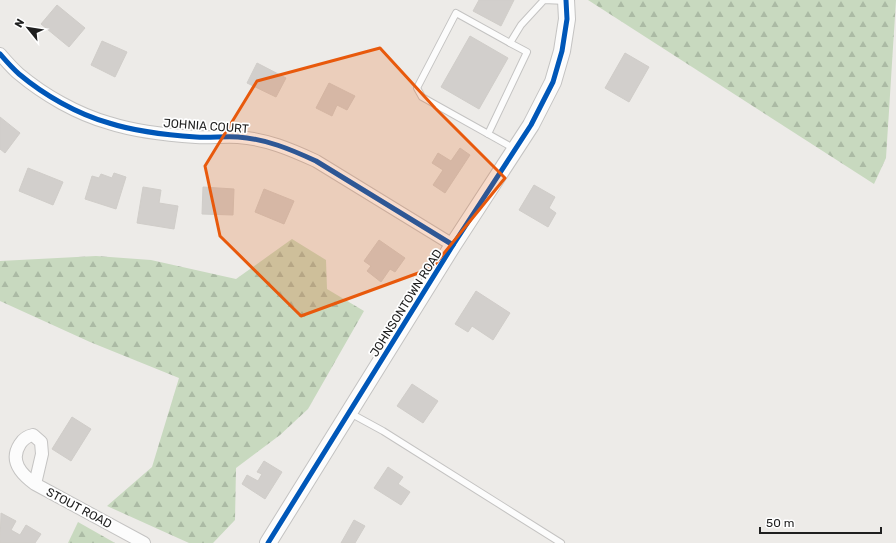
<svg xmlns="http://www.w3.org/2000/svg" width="896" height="543" font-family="Rubik,sans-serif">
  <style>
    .forest { fill: url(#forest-firs) }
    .building { fill: #d2cfcc; stroke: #d0cdc9 }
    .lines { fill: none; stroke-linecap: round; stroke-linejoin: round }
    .service-casing { stroke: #c4c3c2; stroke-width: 8 }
    .minor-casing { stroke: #c4c3c2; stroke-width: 14 }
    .tertiary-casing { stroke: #c4c3c2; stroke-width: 18 }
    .service { stroke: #fcfcfc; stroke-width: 6 }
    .minor { stroke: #fcfcfc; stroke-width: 12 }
    .tertiary { stroke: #fcfcfc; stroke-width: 16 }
    .cycleway-casing { stroke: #fff; stroke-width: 8 }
    .cycleway { stroke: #0057b8; stroke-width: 5 }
    .marked { fill: #e8590c; fill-opacity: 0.2; stroke: #e8590c; stroke-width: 3; stroke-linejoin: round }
    .labels { text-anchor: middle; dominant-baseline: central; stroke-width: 3.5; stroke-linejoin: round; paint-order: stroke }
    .street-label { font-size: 12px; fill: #1f1f1f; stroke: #fff }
  </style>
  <defs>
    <pattern id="forest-firs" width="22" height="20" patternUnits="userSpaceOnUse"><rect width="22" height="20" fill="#c8d9bf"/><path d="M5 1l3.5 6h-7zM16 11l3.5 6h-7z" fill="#abbaa4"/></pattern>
  </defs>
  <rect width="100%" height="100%" fill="#edebe8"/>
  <!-- forest -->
  <g class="forest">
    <polygon points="588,0 896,0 886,158 874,184"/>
    <polygon points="292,239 326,260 327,289 364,311 308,409 280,435 236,468 235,520 213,543 189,543 107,506 152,467 179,378 90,342 0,301 0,261 96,256 151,260 236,279"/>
    <polygon points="78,522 115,543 68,543"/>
  </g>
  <!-- building -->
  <g class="building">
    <polygon points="479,0 514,0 501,26 473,11"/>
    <polygon points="57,5 85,28 69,47 41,24"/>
    <polygon points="470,36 508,58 479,109 441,87"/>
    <polygon points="102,41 127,52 115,77 91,65"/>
    <polygon points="625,53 649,67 629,102 605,88"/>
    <polygon points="257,63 286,78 276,97 247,83"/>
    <polygon points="329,83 355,96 347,110 337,105 332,116 316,108"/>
    <polygon points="0,117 20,133 5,153 0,149"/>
    <polygon points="460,148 470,155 445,193 433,185 443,170 432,163 438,153 451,161"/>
    <polygon points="28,168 63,182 53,205 19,191"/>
    <polygon points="114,173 126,177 116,209 85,199 92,176 99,178 101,174 112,178"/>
    <polygon points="534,185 555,197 549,208 556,213 548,227 519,210"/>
    <polygon points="143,187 161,190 159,203 178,206 174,229 137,223"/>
    <polygon points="203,187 234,189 233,215 202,214"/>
    <polygon points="264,189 294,201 284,224 255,212"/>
    <polygon points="379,240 405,258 395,272 390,269 381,282 367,271 371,266 364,261"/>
    <polygon points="476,291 510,313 493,340 472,326 468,332 455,324"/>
    <polygon points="412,384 438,401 423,423 397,406"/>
    <polygon points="72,417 91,429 71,461 52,449"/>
    <polygon points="264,461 282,472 265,499 242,484 247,475 258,481 262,474 257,472"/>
    <polygon points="388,467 403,477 398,484 410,492 401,505 374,488"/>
    <polygon points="1,513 16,521 11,530 20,535 26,525 41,534 35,543 0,543"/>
    <polygon points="354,520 365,526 355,543 341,543"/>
  </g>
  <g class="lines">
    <defs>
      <g id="service">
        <polyline points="488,134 527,52 510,43"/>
        <polyline points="515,149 422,97 417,88 456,13 510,43 521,25 544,0 566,1"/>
        <polyline points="350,413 383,431 561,543"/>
      </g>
      <g id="minor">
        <path d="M0 54C6 61 12 68 19 74 44 95 77 114 109 123 137 132 166 135 196 137 210 138 224 136 238 137 266 139 290 149 316 161L453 245"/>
        <path d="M35 484 42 454 41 442 33 435C28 436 23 439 20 444 9 461 21 474 35 484L144 543"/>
      </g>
      <polyline id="tertiary" points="268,543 453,245 531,125 553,82 562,51 567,19 566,0"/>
    </defs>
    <!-- service casing -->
    <use href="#service" class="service-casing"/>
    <!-- minor casing -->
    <use href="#minor" class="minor-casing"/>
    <!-- tertiary casing -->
    <use href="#tertiary" class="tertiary-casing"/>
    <!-- service -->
    <use href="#service" class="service"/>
    <!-- minor -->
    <use href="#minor" class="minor"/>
    <!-- tertiary -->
    <use href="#tertiary" class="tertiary"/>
    <defs>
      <g id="cycleway">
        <path d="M0 54C6 61 12 68 19 74 44 95 77 114 109 123 137 132 166 135 196 137 210 138 224 136 238 137 266 139 290 149 316 161L453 245"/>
        <polyline points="268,543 453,245 531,125 553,82 562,51 567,19 566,0"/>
      </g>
    </defs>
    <!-- cycleway casing -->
    <use href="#cycleway" class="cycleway-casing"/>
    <!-- cycleway -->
    <use href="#cycleway" class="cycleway"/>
  </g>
  <!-- marked area -->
  <path class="marked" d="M380 48 435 108 505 178 432 268 301 316 220 236 205 166 257 81Z"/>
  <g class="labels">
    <!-- street labels -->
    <g class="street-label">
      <text transform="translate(206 126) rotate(4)">JOHNIA COURT</text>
      <text transform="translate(406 303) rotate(-58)">JOHNSONTOWN ROAD</text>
      <text transform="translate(79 508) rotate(28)">STOUT ROAD</text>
    </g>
  </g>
  <!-- north arrow -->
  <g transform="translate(28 28) rotate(300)" stroke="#ffffff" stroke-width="3" paint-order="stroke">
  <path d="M0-3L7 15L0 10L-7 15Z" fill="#1f1f1f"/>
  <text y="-6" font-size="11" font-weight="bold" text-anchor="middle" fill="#1f1f1f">N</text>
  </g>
  <!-- scale -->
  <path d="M760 527v6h121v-6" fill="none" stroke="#1f1f1f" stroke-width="2"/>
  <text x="766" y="527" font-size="12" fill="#1f1f1f" stroke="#ffffff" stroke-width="3" paint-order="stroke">50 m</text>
</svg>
